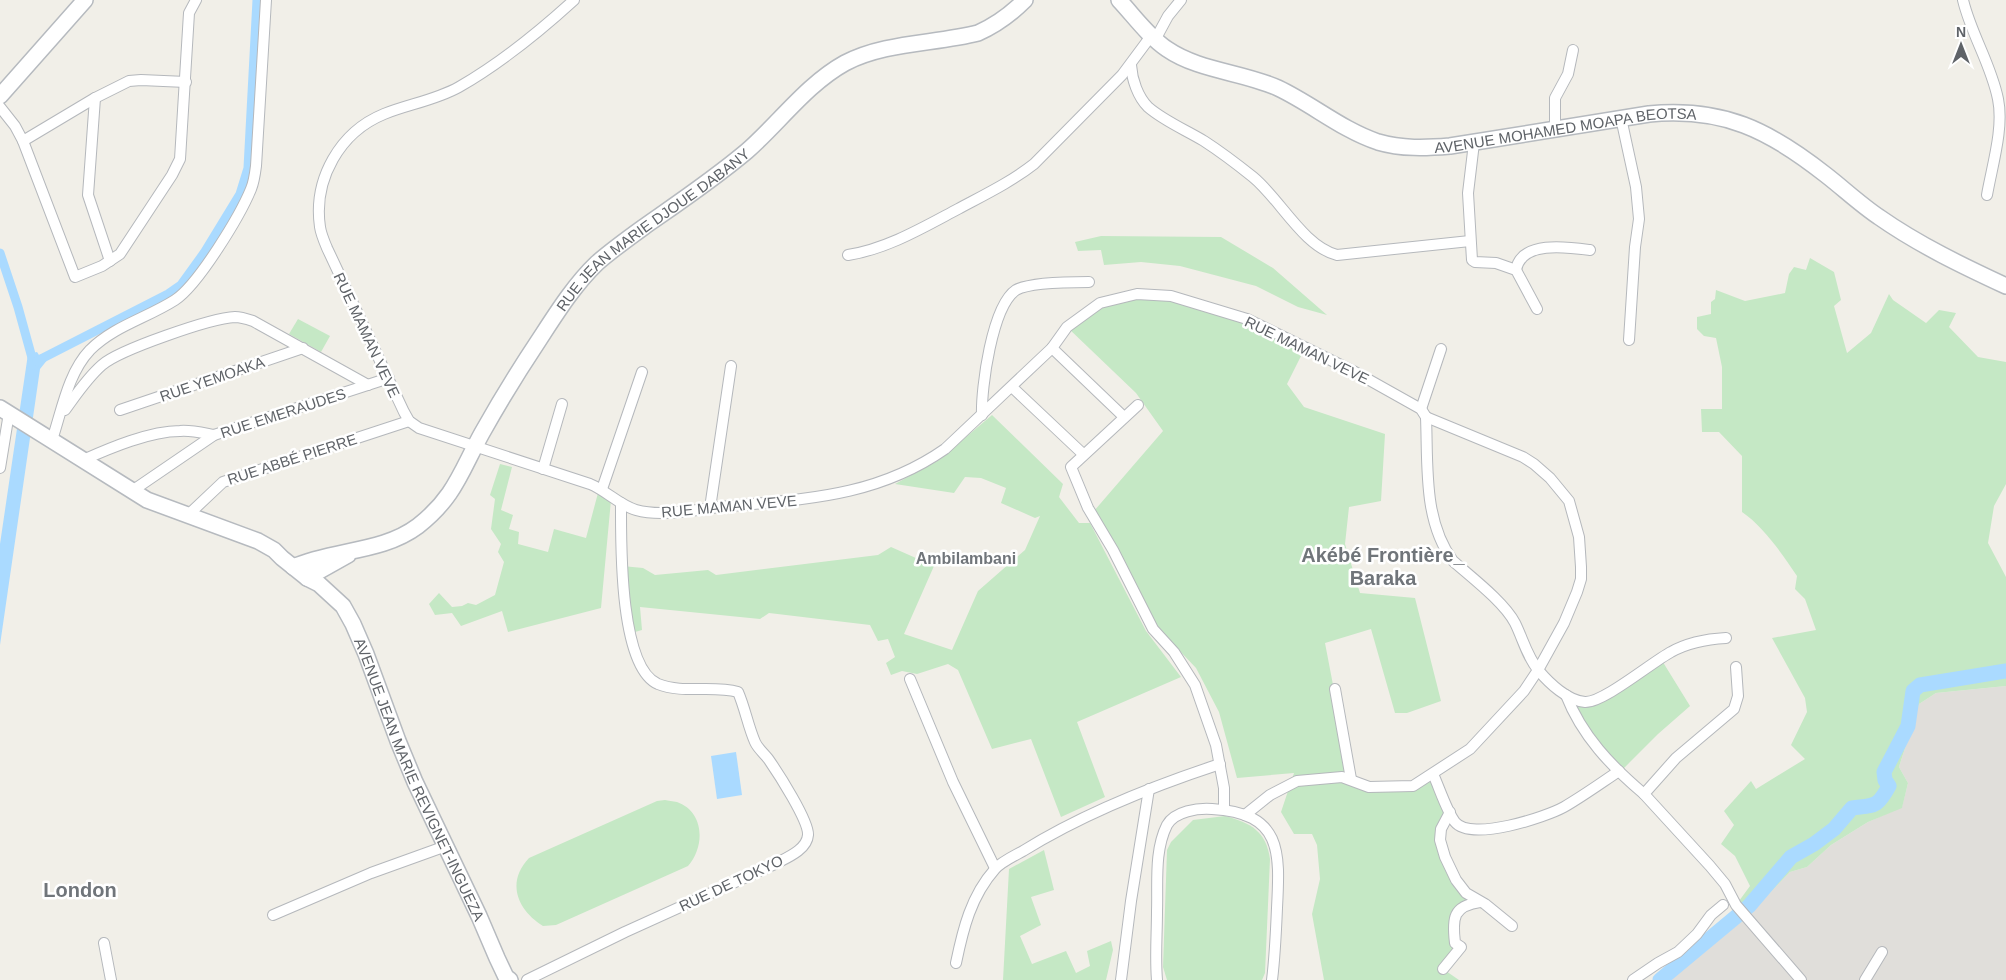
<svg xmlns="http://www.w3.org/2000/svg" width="2006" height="980" font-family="Helvetica,sans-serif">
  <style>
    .industrial { fill: #e0deda }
    .green { fill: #c5e8c5 }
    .water { fill: #aadaff }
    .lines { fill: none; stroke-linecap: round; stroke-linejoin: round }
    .canal { stroke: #aadaff; stroke-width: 9 }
    .river { stroke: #aadaff; stroke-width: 15 }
    .street-casing { stroke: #b5b8bc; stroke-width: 12 }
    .secondary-casing { stroke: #b6babf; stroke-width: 18 }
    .street { stroke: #fff; stroke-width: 10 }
    .secondary { stroke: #fff; stroke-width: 15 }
    .labels { text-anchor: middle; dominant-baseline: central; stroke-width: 5; stroke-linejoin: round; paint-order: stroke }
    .street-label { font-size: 15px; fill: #5f6368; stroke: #fff }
    .neighbourhood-label { font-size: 16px; font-weight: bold; fill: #70757a; stroke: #fff }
    .district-label { font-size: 20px; font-weight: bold; fill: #70757a; stroke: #fff }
  </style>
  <rect width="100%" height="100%" fill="#f1efe8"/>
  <!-- industrial -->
  <g class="industrial">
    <polygon points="2006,686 2006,980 1807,980 1750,913 1790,872 1807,867 1831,845 1868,822 1902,807 1908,783 1899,767 1919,704 1936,693"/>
    <polygon points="1742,921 1795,980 1669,980"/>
  </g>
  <!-- green -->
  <g class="green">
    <polygon points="1101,236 1221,237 1273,268 1327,315 1298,307 1256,286 1180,266 1141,262 1104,265 1101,250 1078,251 1075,242"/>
    <path d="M1810 258 1834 272 1841 300 1834 306 1847 353 1871 333 1889 294 1893 300 1926 323 1939 310 1956 313 1949 327 1978 357 2006 362V484L1994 506 1988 543 2006 577V686L1936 693 1919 704 1899 767 1908 783 1902 808 1868 822 1831 845 1807 867 1790 872 1750 913 1739 901 1750 886 1735 856 1721 844 1734 825 1724 811 1751 781 1756 789 1805 759 1791 745 1807 712 1805 698 1772 638 1816 630 1805 599 1795 589 1797 576C1783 555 1763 526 1742 512V456L1719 432H1702L1701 409H1722V367L1716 338 1704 336 1697 329V317L1711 314V302L1715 299 1716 290 1745 301 1785 293 1789 274 1794 267 1806 270Z"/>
    <polygon points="1171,296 1234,315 1304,350 1287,384 1304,407 1385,434 1381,501 1349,507 1345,544 1360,593 1415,598 1441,701 1407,713 1395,713 1371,629 1325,643 1351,779 1369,787 1413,786 1433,774 1450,812 1441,829 1456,880 1480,902 1454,918 1461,947 1443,969 1459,980 1324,980 1312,914 1320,879 1317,845 1312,834 1294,834 1281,812 1294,773 1237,778 1219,712 1196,668 1158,628 1094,511 1163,431 1136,393 1067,327 1100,303"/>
    <polygon points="298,319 330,336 321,352 289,334"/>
    <polygon points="992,415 1063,484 1059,497 1079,523 1090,523 1146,631 1181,677 1077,722 1105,797 1061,817 1031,739 992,749 958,670 948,664 917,674 902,671 891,675 886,663 895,657 888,639 878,641 870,625 769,613 760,619 640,607 642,630 628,634 617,576 622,566 643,568 655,575 708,570 716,575 878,555 891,547 934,566 904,634 952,650 978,591 1025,550 1040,516 1035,518 1001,503 1006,488 981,478 965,477 954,493 895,484 939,460"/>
    <polygon points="500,464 512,467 501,510 513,515 509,529 519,532 518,544 548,552 554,529 586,538 598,493 611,500 601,608 508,632 502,611 461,626 452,613 435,615 429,604 439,593 452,607 462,606 468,603 476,605 495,595 504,562 498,552 501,544 491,529 495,499 490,495"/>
    <polygon points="1661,659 1690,706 1658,734 1620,772 1566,695 1586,702"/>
    <path d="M665 800C668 801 673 801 677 802 705 812 705 847 688 866L556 925 543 926C517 910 506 882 529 858L657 801Z"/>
    <path d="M1225 816C1251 823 1266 831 1270 859L1265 973 1262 980H1167L1163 967 1167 850 1171 842 1193 820Z"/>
    <polygon points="1044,850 1054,890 1031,897 1041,925 1020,936 1032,964 1066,951 1076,973 1090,966 1087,951 1111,941 1113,950 1106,980 1003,980 1009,869"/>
  </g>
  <!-- water -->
  <g class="water">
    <polygon points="37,352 39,355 45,353 48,359 40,369 0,645 0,544 28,354"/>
    <polygon points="736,752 742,795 717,799 711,756"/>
  </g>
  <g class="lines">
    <!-- canal -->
    <g class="canal">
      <polyline points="0,253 18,307 34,365"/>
      <polyline points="37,361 168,294 181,285 204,253 240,194 248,168 257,0"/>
    </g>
    <!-- river -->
    <path class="river" d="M1660 980 1749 906 1791 857 1814 844 1834 829 1852 808C1875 805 1877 808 1889 786L1885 780 1884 772 1908 726 1913 691 1920 685 2006 671"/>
    <defs>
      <g id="street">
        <path d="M574 0C540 31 499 64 459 87 436 100 409 104 384 114 340 132 313 179 320 227 321 234 324 241 327 248L404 412 409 421 419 428 590 484C607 491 619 505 636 510 661 517 694 510 720 507 802 499 875 498 945 449L1052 348 1067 327 1100 303 1137 294 1171 296 1247 319 1355 372 1421 409 1426 417"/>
        <path d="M1963 0C1971 34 1991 64 1998 99 2004 128 1992 166 1987 195"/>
        <polyline points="1155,40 1168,16 1181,0"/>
        <path d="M1131 65C1132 80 1138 97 1148 107 1164 121 1186 130 1204 141 1221 152 1238 165 1253 177 1280 199 1303 246 1337 255L1470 241"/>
        <polyline points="95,98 88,195 110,261"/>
        <polyline points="0,107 15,126 23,141 75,277 102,266 120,254 172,175 180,159 189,13 196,0"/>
        <polyline points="1621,118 1636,187 1639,219 1635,247 1629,340"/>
        <polyline points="1555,129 1555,98 1568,74 1573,50"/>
        <polyline points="23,141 95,98 129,81 141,80 186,82"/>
        <polyline points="1474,143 1468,193 1472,260 1475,262 1496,263 1516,270 1537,309"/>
        <path d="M848 255C887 249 924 227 958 209 984 195 1011 182 1034 164L1122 75 1151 36"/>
        <path d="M1516 270C1521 240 1568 247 1590 250"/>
        <polyline points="1052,348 1124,417"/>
        <polyline points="1012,387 1083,454"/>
        <polyline points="1138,405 1071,467 1088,508 1113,550 1153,629 1174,652 1195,685 1216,745 1224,788 1224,809"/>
        <polyline points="1421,409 1441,349"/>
        <path d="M65 410C76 395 87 378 102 365 119 350 211 318 235 317 241 317 247 319 253 321L368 385"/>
        <polyline points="120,410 303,348"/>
        <path d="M982 415C981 388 992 306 1016 290 1030 282 1072 282 1089 282"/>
        <path d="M1426 417C1428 465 1423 521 1453 561 1471 577 1504 602 1515 623 1523 639 1527 657 1539 671 1549 683 1568 701 1585 702 1603 703 1652 662 1671 652 1687 643 1707 639 1726 638"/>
        <path d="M52 440C62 410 68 373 90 350 114 326 147 318 175 300 198 285 240 216 251 189 254 182 255 174 256 166L266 0"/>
        <path d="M83 460C110 448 150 431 180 431 191 430 203 433 214 435"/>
        <polyline points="0,468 9,413"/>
        <polyline points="543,469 562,404"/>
        <polyline points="602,489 642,372"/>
        <polyline points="132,491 214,435 389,378"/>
        <polyline points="710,508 731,366"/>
        <polyline points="187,516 223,482 409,421"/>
        <polyline points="1736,667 1738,696 1734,709 1676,758 1644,794 1710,866 1725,884 1736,905 1801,980"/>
        <polyline points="910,679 953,782 995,868"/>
        <polyline points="1335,689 1351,779"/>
        <path d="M1566 695C1582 736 1611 766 1644 794"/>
        <path d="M1433 774C1439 787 1447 812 1455 822 1471 842 1546 817 1564 807 1583 796 1601 783 1619 771"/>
        <polyline points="1450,812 1441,829 1440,840 1445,857 1456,880 1466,893 1485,904 1512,926"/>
        <polyline points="1245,815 1270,795 1297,781 1342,777 1369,787 1413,786 1470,749 1524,691 1538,670 1564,623 1577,592 1581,579 1581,567 1579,537 1569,501 1550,478 1534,464 1523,457 1426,417"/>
        <polyline points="273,915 371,873 446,846"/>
        <polyline points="104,943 111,980"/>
        <path d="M956 963C963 929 971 896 995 869 1001 862 1014 856 1023 851 1084 813 1153 786 1220 764"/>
        <path d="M1443 969 1461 947 1455 943C1452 918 1453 906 1480 902"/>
        <path d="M527 980 625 932 775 864C786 858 807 850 808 835 809 821 778 773 769 760 765 754 758 749 755 742 748 726 745 708 738 692 713 685 683 694 658 684 619 667 621 542 621 503"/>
        <polyline points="1121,980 1131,901 1149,789"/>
        <path d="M1157 980C1155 957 1157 934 1157 911 1158 883 1154 851 1167 825 1175 811 1198 808 1212 809 1282 813 1280 851 1277 908 1276 932 1275 956 1272 980"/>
        <polyline points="1633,980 1658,963 1678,952 1697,934 1711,915 1723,905"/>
        <polyline points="1865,980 1882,952"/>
      </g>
      <g id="secondary">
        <path id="s1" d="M1119 0C1134 16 1148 36 1167 49 1199 71 1243 72 1278 88 1312 104 1342 130 1378 142 1402 149 1426 148 1450 146L1649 114C1723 107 1769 130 1826 175 1844 189 1861 205 1879 217 1919 245 1963 266 2006 286"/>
        <polyline points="0,96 85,0"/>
        <path id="s2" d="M0 408 147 500 258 541 274 550 282 558 307 578 319 584 343 606 353 624 366 654 398 741 415 782 479 916 497 958 506 977 510 980"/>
        <path id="s3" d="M293 567C334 549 382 553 418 526 455 497 461 471 482 433 500 401 519 370 539 340 556 314 574 285 597 263 613 249 630 237 648 224 681 201 715 178 747 151 779 123 807 84 845 63 885 42 935 44 978 33 996 25 1011 14 1025 0"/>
        <polyline points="307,578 348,555"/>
      </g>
    </defs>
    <!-- street casing -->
    <use href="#street" class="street-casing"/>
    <!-- secondary casing -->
    <use href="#secondary" class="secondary-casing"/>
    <!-- street -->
    <use href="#street" class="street"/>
    <!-- secondary -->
    <use href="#secondary" class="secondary"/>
  </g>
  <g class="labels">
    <!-- street labels -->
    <g class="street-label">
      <text stroke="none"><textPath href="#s1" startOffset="490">AVENUE MOHAMED MOAPA BEOTSA</textPath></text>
      <text stroke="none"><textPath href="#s3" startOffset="516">RUE JEAN MARIE DJOUE DABANY</textPath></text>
      <text transform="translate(367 335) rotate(65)">RUE MAMAN VEVE</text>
      <text transform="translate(1307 350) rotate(26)">RUE MAMAN VEVE</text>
      <text transform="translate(212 379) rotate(-19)">RUE YEMOAKA</text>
      <text transform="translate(283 413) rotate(-18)">RUE EMERAUDES</text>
      <text transform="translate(292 459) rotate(-18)">RUE ABBÉ PIERRE</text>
      <text transform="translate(729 506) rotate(-5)">RUE MAMAN VEVE</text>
      <text stroke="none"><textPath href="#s2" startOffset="589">AVENUE JEAN MARIE REVIGNET-INGUEZA</textPath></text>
      <text transform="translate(731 883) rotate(-25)">RUE DE TOKYO</text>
    </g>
    <!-- neighbourhood labels -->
    <g class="neighbourhood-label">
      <text x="966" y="558">Ambilambani</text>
    </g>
    <!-- district labels -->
    <g class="district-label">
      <text x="1383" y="555">Akébé Frontière_<tspan x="1383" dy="23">Baraka</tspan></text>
      <text x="80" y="890">London</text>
    </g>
  </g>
  <!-- north arrow -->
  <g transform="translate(1961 45)" stroke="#ffffff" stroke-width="4" paint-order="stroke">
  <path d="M0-4L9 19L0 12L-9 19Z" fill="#5f6368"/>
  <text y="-8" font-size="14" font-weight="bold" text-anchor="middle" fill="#5f6368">N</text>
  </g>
</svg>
